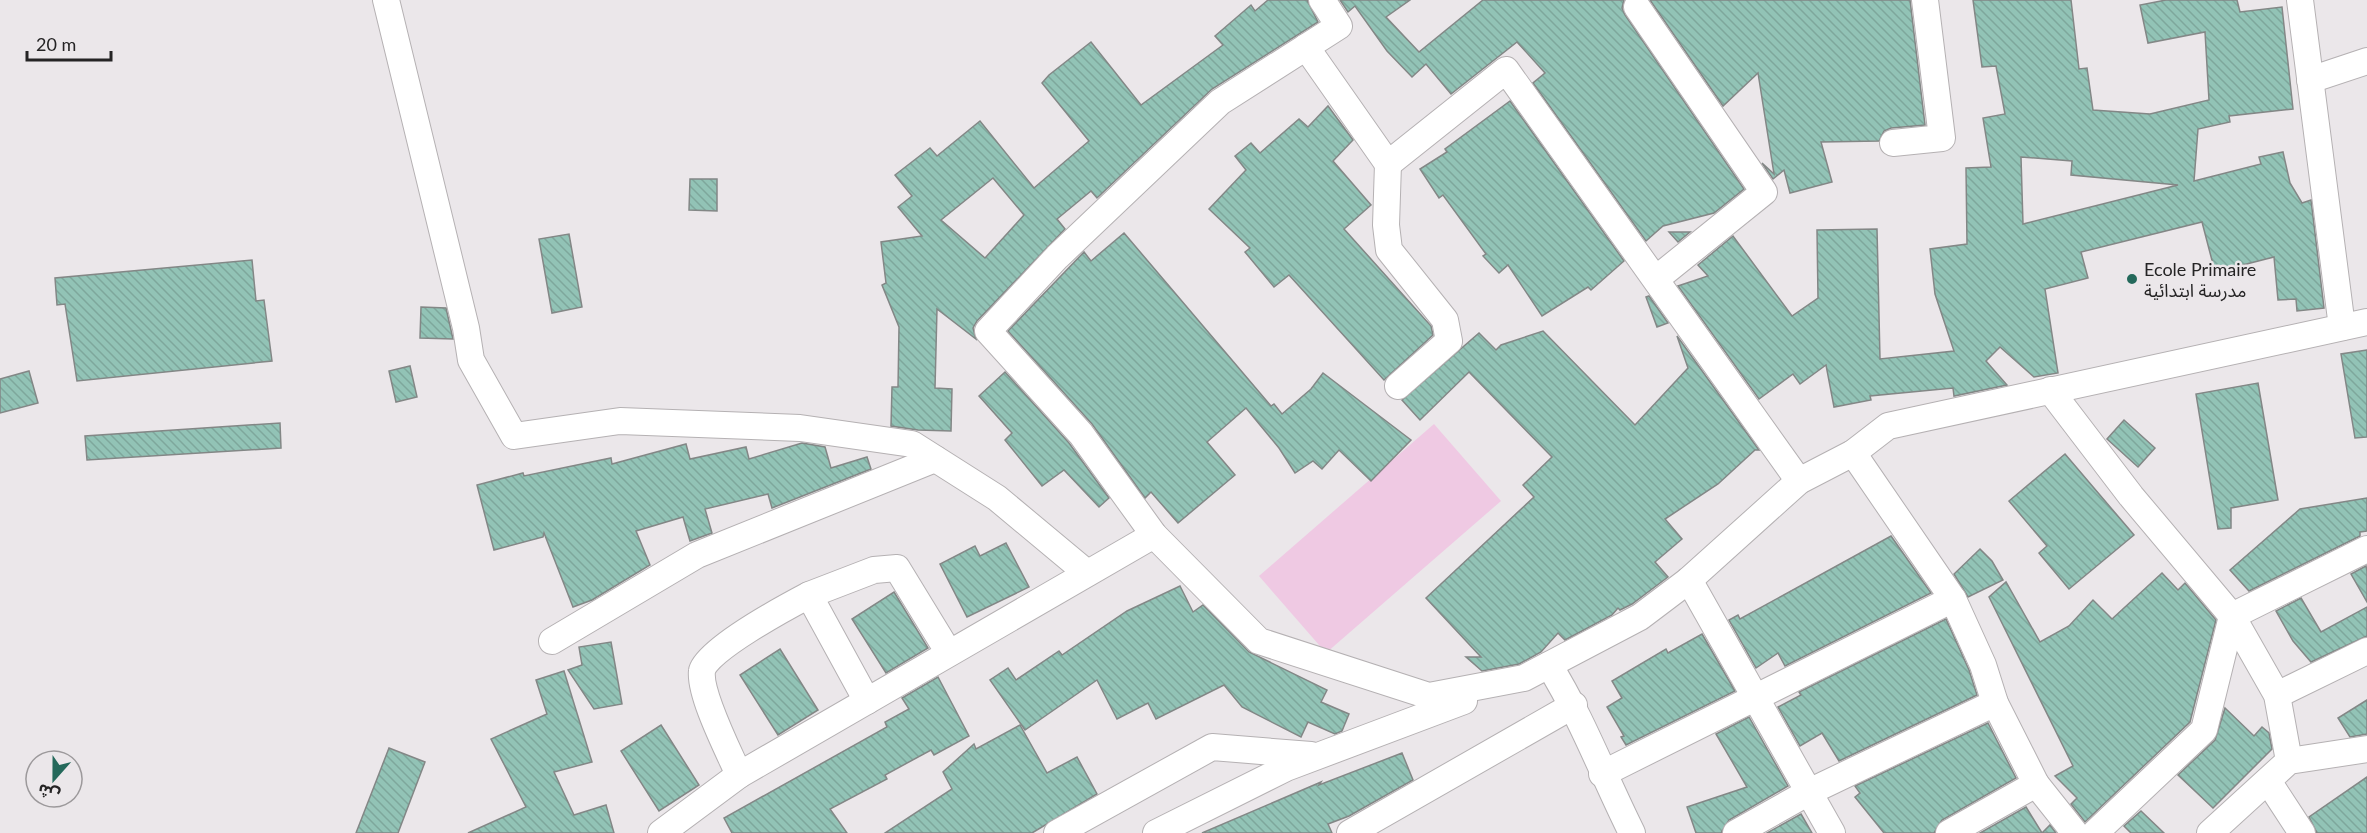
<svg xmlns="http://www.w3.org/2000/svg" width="2367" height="833" font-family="Lato,'Noto Sans Arabic',sans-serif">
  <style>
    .grass { fill: #efc9e3 }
    .building { fill: url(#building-back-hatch); stroke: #838786; stroke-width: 1.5; fill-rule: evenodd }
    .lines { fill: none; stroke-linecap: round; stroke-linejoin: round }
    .street-casing { stroke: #b5b1b3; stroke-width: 28 }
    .street { stroke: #fff; stroke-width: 26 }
    .poi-dot { fill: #24695b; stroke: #ebe7ea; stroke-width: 2 }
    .labels { text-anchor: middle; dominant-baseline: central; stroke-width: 5; stroke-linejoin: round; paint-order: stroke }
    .poi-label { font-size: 18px; fill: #252425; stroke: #ebe7ea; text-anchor: start }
  </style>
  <defs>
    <pattern id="building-back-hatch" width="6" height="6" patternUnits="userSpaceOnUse" patternTransform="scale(1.5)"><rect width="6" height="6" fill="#92c3b6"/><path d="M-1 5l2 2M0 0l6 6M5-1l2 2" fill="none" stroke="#7ea79c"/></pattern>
  </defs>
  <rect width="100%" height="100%" fill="#ebe7ea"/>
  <!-- grass -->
  <polygon class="grass" points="1434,424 1501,501 1326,653 1259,576"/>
  <!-- building -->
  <g class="building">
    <path d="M1268 0H1307L1318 22 1212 89 1097 198 1091 191 1057 219 1065 229 977 321 973 328 976 339 937 309 935 388 952 389 951 431 918 430 891 426 892 387H898L899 327 882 285 886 283 881 242 922 236 898 207 912 196 895 175 930 148 937 156 980 121 1034 188 1089 141 1042 83 1049 75 1091 42 1141 105 1223 45 1215 36 1251 5 1255 11ZM993 178 1024 215 985 258 941 220Z"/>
    <polygon points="1340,0 1410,0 1386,17 1419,52 1483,0 1624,0 1622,8 1625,15 1744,189 1714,213 1663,226 1646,241 1533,83 1545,73 1517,42 1451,94 1426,64 1412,77 1387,51 1355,6 1348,12"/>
    <polygon points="1650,0 1910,0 1925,125 1891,128 1884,131 1879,141 1821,142 1832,182 1790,193 1784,170 1773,179 1762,163 1774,174 1758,73 1723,106"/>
    <path d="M1973 0H2071L2079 69 2087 68 2093 110 2150 114 2209 100 2205 32 2148 43 2140 5 2166 0H2237L2240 12 2282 7 2293 109 2229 116 2230 122 2198 129 2194 181 2261 164 2259 157 2283 152 2290 183 2302 203 2311 200 2324 308 2297 311 2296 299 2278 300 2274 257 2215 272 2202 222 2081 252 2088 278 2045 289 2058 373 2034 377 2000 347 1986 361 2007 385 1954 396 1953 388 1870 396 1871 400 1834 407 1826 365 1800 384 1793 374 1759 399 1678 286 1708 276 1698 265 1733 236 1792 316 1818 298 1817 230 1877 229 1880 359 1954 351 1935 294 1930 249 1967 244 1966 168 1991 167 1983 118 2005 114 1996 66 1982 67ZM2021 157 2072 161 2071 175 2178 185 2023 224Z"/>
    <polygon points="1510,101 1624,261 1591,290 1588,287 1542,316 1508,265 1499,273 1483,256 1486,254 1443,195 1439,198 1420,169 1447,152 1445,149"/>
    <polygon points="1328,106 1353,140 1333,161 1371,205 1344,229 1431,326 1433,335 1384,380 1289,275 1274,287 1245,252 1250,248 1209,209 1246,170 1235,156 1251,143 1260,153 1299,119 1308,127"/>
    <polygon points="690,179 717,179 717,211 689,210"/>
    <polygon points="1669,232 1690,232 1678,242"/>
    <polygon points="1124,233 1271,406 1274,404 1282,414 1311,389 1323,373 1411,440 1371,481 1339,450 1322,469 1313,461 1295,473 1279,448 1246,408 1207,442 1235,475 1178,523 1151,492 1145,498 1092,424 1008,331 1084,252 1091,261"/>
    <polygon points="569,234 582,307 552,313 539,239"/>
    <polygon points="252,260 256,301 264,300 272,361 77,381 65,304 57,305 55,278"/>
    <polygon points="1649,296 1668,323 1657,327 1646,297"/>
    <polygon points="421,307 446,308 453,339 420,338"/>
    <polygon points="1543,331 1635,425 1688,368 1677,336 1759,450 1755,450 1718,484 1665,519 1682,539 1655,562 1668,577 1632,604 1620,610 1618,608 1612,615 1565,640 1558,633 1541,652 1519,664 1482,671 1466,657 1481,657 1426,598 1534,497 1523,485 1552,457 1469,372 1420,420 1402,400 1479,333 1496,350 1501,345"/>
    <polygon points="2367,350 2367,437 2355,438 2341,354"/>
    <polygon points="410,366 417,397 396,402 389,371"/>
    <polygon points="29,371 38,403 0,413 0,379"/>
    <polygon points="1005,372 1069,443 1109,498 1099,507 1064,470 1042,486 1005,440 1012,433 979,396"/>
    <polygon points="2258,383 2278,500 2231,508 2231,528 2218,529 2196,394"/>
    <polygon points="2124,420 2155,448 2138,467 2107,439"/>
    <polygon points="280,423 281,448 87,460 85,436"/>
    <polygon points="802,443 825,447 831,468 867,457 871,469 772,508 768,494 705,509 712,533 690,541 683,517 636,531 650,565 592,600 573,607 544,533 543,537 494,550 477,485 523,473 524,476 611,458 612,464 686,444 690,459 746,447 749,459"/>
    <polygon points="2065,454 2134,535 2069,589 2039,553 2047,546 2009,501"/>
    <polygon points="2367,498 2367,531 2360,532 2360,536 2249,591 2230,570 2300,509"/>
    <polygon points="1891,536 1931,593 1785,666 1778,653 1756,668 1729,620 1738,615 1740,619"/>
    <polygon points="1006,543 1029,587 967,617 940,564 975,546 980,556"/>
    <polygon points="1980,549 1992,561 2003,580 1968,597 1954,574"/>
    <polygon points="2366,566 2367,571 2367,602 2351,574"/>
    <polygon points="2162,573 2178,590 2185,583 2216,620 2190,722 2085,822 2071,804 2077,798 2055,776 2073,766 1989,597 2006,582 2040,642 2069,626 2093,600 2112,619"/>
    <polygon points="1180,586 1193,612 1203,605 1249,652 1327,690 1321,702 1349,714 1342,731 1335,734 1308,722 1301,737 1242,707 1224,685 1156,719 1148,703 1117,719 1097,680 1025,730 990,680 1008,668 1016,680 1059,651 1062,655 1127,611"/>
    <polygon points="894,592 928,648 886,673 852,619"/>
    <polygon points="2301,598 2321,632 2367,607 2367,636 2311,662 2293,641 2276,611"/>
    <polygon points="1946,619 1969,670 1977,695 1839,761 1822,733 1800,746 1778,707 1801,695 1799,692"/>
    <polygon points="1702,634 1735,691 1626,745 1621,737 1624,736 1607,707 1622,698 1612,681 1666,649 1668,653"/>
    <polygon points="611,642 622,704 594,709 568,670 582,665 579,647"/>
    <polygon points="780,649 818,710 778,735 740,675"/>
    <polygon points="564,671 592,762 554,772 574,815 606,805 614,833 468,833 526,807 491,739 547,714 536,680"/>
    <polygon points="938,677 969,736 934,755 931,750 885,775 887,779 830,809 847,833 732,833 724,818 887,727 885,722 909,709 902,698"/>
    <polygon points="2367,700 2367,734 2350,737 2338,718"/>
    <polygon points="2225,708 2254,736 2262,727 2269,733 2272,749 2213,808 2178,775 2215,740"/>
    <polygon points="1749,717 1788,786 1729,820 1721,833 1696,833 1687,807 1747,787 1716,734"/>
    <polygon points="1988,723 2016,778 1942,820 1934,833 1884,833 1855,797 1860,793 1855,786"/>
    <polygon points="661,725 699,785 659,811 621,751"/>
    <polygon points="1020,725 1047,773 1077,757 1097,794 1032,833 885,833 952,789 943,772 974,744 976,749"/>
    <polygon points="389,748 425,762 398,833 356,833"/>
    <polygon points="1402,753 1413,780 1349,816 1328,824 1332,833 1202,833 1321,782 1319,785"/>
    <polygon points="2367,777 2367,833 2317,833 2309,817"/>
    <polygon points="2026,807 2042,833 2050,825 2056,833 1980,833"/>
    <polygon points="2141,811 2164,833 2131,833 2124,826"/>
    <polygon points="1801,814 1812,833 1767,833"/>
  </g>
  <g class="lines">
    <defs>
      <g id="street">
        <polyline points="386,0 466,328 471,360 514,436 620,421 800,428 912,444 997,498 1087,573"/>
        <polyline points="1322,0 1339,26 1220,102 1057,257 988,331 1081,434 1154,535 1259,641 1429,696 1524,678 1640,617 1689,580 1799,481 1853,453 1888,426 2367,322"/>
        <polyline points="2300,0 2342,327"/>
        <polyline points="1637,7 1764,192 1656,279"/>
        <polyline points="1306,47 1388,164 1506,70 1799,481"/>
        <polyline points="2310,80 2367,61"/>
        <polyline points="1893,143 1942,138 1925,0"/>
        <polyline points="1388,164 1386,225 1389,250 1445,320 1449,341 1398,386"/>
        <polyline points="2050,390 2131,496 2232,616 2277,695 2289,761"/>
        <polyline points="1853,453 1953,599 1983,665 1995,703 2036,784 1949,833"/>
        <polyline points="1689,580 1832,833"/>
        <polyline points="809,595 874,570 897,568 949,653"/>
        <polyline points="552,641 697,555 935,459"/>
        <path d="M1549 665C1582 718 1604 777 1632 833"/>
        <polyline points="2277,695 2367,651"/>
        <polyline points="1602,774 1953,599"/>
        <path d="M739 775C729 752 699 694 702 671 704 651 790 605 809 595L867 701"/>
        <polyline points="2268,781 2302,833"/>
        <polyline points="2036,784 2075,833"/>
        <polyline points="661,833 739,775 1154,535"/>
        <polyline points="1057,833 1212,747 1311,755"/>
        <polyline points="1156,833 1286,768 1464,701"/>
        <polyline points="1350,833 1574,705"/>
        <polyline points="1736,833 1809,792 1995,703"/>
        <polyline points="2095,833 2204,730 2232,616 2367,549"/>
        <polyline points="2210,833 2289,761 2367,749"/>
      </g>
    </defs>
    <!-- street casing -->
    <use href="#street" class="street-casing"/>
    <!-- street -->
    <use href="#street" class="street"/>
  </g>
  <!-- markers -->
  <circle class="poi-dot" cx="2132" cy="279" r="6"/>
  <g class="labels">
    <!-- poi labels -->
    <g class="poi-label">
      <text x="2144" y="269">Ecole Primaire<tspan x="2144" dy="21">مدرسة ابتدائية</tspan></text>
    </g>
  </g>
  <!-- north arrow -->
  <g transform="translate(54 779) rotate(201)"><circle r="28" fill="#ebe7ea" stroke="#9c999b" stroke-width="1.5"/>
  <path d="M0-4.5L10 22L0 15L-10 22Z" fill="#24695b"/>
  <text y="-9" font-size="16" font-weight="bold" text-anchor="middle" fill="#252425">ش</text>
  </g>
  <!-- scale -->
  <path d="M27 51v9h84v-9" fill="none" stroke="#252425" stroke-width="3"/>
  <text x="36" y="51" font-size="18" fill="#252425" stroke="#ebe7ea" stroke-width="4.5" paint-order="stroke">20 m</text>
</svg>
